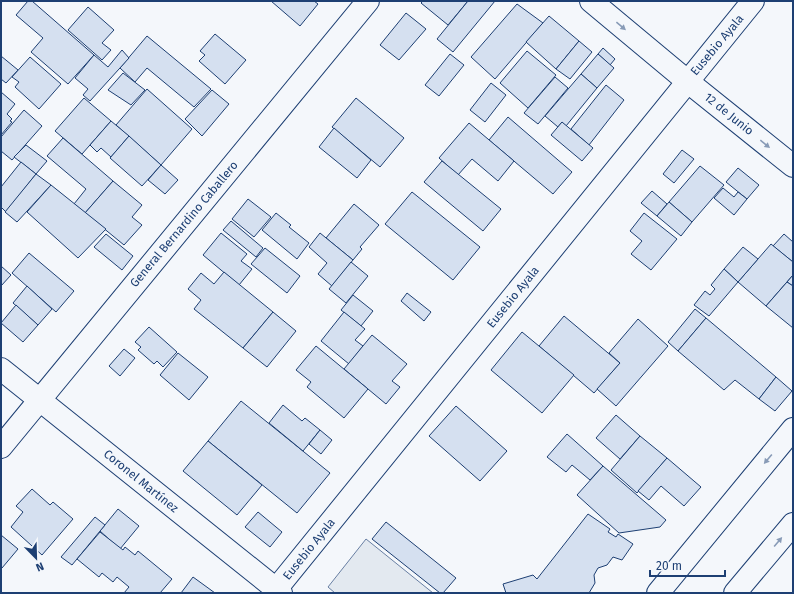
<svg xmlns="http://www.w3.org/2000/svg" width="794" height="594" font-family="'Fira Sans',sans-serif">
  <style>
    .green { fill: #e3e9f0; stroke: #687fa3 }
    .building { fill: #d5e0f0; stroke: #1d3f73 }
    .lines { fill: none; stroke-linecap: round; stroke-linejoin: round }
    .street-casing { stroke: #1d3f73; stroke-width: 24 }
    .secondary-casing { stroke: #1d3f73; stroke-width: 24 }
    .street { stroke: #f4f7fb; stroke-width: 22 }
    .secondary { stroke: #f4f7fb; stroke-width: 22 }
    .oneway { fill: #889bb7 }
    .labels { text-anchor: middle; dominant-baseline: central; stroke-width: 3; stroke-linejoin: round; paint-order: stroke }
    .street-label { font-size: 12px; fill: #1d3f73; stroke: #f4f7fb }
  </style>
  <rect width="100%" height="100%" fill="#f4f7fb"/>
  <!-- green -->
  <polygon class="green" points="366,539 433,593 335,593 328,587"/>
  <!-- building -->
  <g class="building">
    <polygon points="28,1 32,1 94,55 68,84 31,52 43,38 16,15"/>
    <polygon points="271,1 314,1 318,4 300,26"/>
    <polygon points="423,1 468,1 448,25 421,3"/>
    <polygon points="468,1 495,1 453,52 437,39"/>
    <polygon points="517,4 543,23 495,79 471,57"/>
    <polygon points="88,7 114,30 102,43 111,50 102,60 68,30"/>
    <polygon points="406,13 426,29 399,60 380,45"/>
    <polygon points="549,16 579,41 556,69 526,42"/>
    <polygon points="215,34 246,60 225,84 199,61 205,55 200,51"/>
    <polygon points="147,36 211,89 194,107 147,68 135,82 120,68"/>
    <polygon points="579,41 592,52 570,79 556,69"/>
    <polygon points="603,48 615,59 610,65 598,54"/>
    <polygon points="122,50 129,58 90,101 83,95 88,89 75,78 94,55 108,67"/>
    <polygon points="527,51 556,75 528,108 500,83"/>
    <polygon points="450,54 464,65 439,96 425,85"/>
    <polygon points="598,54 614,68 597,88 581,74"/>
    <polygon points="1,56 18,70 6,83 1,79"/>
    <polygon points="30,57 61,84 39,109 15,87 19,82 12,77"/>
    <polygon points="123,73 145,90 131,105 108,90"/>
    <polygon points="581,74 597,88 566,126 562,122 558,127 545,116"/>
    <polygon points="555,77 568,88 538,124 524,113"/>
    <polygon points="491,83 506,95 485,122 470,110"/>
    <polygon points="606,85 624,100 589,145 571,129"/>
    <polygon points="147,89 192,129 161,165 116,125"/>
    <polygon points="212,90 229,104 202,136 185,119"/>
    <polygon points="1,92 15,104 7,114 12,119 10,121 12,122 1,135"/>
    <polygon points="84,98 111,121 82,154 55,131"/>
    <polygon points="356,98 404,138 380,167 332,127"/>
    <polygon points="24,110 42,126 12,160 1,151 1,137"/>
    <polygon points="508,117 572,172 553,194 489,140"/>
    <polygon points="111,121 129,136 111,157 101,148 97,152 90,145"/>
    <polygon points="562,122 593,148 582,161 551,135"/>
    <polygon points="469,123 514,161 498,181 472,159 458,175 439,158"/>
    <polygon points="334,128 371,160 357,178 319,147"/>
    <polygon points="129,136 161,165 142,186 110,158"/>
    <polygon points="63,138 113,181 85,213 74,204 86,189 47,156"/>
    <polygon points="26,145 47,161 36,174 14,157"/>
    <polygon points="682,150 694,159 674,183 663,174"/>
    <polygon points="442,161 501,209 483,231 424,182"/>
    <polygon points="21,162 36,174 6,212 1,207 1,187"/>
    <polygon points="161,165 178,180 165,194 148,180"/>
    <polygon points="700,166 724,185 692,222 669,202"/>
    <polygon points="738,168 759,185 747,199 726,182"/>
    <polygon points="36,174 51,185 17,222 5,212"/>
    <polygon points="113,181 142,205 132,217 142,225 124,245 85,213"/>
    <polygon points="51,185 106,229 78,258 27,212"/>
    <polygon points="723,188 734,197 738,192 747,199 734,215 714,198"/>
    <polygon points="652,191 667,204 657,216 641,203"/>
    <polygon points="412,192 480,247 453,280 385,224"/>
    <polygon points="248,199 271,217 254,237 232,219"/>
    <polygon points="669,202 692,222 681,236 657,216"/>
    <polygon points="354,204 379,225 360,247 362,249 353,260 326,238"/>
    <polygon points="276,213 291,225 289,227 309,243 297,259 262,230"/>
    <polygon points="644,213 677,239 651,270 631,254 642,241 630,231"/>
    <polygon points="231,221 263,248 256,257 223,230"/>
    <polygon points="221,233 247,254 241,261 252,269 239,285 203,255"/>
    <polygon points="320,233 353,260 332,286 318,274 327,263 309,247"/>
    <polygon points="106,234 133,256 122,270 94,247"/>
    <polygon points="784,234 793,242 793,262 773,246"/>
    <polygon points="771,244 793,262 793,275 766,306 738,282"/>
    <polygon points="743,247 758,259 738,282 724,269"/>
    <polygon points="265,248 300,276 287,293 251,264"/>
    <polygon points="29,253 74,291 56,312 12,273"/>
    <polygon points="351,262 368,276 346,303 329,289"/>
    <polygon points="1,266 11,275 1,286"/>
    <polygon points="724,269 738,282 709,316 694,305 705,291 710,295 715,289 711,285"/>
    <polygon points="224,272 273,312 243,348 194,309 201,300 188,289 201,273 214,284"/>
    <polygon points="793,275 793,286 787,282"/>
    <polygon points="787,282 793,286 793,328 766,306"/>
    <polygon points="27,286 52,309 38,325 13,303"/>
    <polygon points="407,293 431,312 424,321 401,301"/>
    <polygon points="353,295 373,311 361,326 341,310"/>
    <polygon points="16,305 38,325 23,342 1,323"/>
    <polygon points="695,309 706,318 678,351 668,342"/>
    <polygon points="273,312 296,331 267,367 243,348"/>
    <polygon points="344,312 365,329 355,340 363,346 349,364 321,341"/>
    <polygon points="564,316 620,363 594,393 539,346"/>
    <polygon points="706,318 776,377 759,399 735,380 724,390 678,351"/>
    <polygon points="638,319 668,346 616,406 597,389 620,363 609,353"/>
    <polygon points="149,327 177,352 163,367 157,361 154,364 138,350 141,347 135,342"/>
    <polygon points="522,332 574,375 542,413 491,370"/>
    <polygon points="372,335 407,364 392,381 400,387 386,404 344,369"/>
    <polygon points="316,346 368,389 344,418 307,387 311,382 296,370"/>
    <polygon points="124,349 135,358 120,376 109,366"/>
    <polygon points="178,353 208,377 189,400 160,375"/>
    <polygon points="776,377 792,391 775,411 759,399"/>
    <polygon points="241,401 330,473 297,513 208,441"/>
    <polygon points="283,405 302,421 305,418 320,430 303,451 269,423"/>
    <polygon points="456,406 507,451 480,481 429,436"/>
    <polygon points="616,415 640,436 620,459 596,438"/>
    <polygon points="320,430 332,440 321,454 309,444"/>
    <polygon points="567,434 603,466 590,480 572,465 566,472 547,457"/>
    <polygon points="640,436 667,458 637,493 611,470"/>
    <polygon points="208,441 262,485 237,515 183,471"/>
    <polygon points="667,458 701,487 684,506 661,486 649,500 638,491"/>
    <polygon points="603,466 666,520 660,527 619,533 577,495"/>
    <polygon points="32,489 50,505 53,502 73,519 42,555 11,527 23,512 16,506"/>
    <polygon points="118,509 139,526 120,549 100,531"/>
    <polygon points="258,512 282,532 270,547 245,527"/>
    <polygon points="588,514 610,529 608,532 616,537 618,534 633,544 622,560 613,557 607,565 598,568 594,575 595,583 589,593 506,593 503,584 533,575 537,579"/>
    <polygon points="95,517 105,525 72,565 61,557"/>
    <polygon points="386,522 456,578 443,593 440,593 372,539"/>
    <polygon points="100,532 123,550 125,547 135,555 138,551 172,579 160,593 124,593 129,587 117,577 113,582 102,573 99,577 77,559"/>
    <polygon points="1,535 18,549 2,568 1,567"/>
    <polygon points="193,577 215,593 181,593"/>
  </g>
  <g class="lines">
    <defs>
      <g id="street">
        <polyline points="591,1 687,81 793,166"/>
        <polyline points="1,369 281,593"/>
        <polyline points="1,447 368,1"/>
        <polyline points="273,593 753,1"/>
      </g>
      <g id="secondary">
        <polyline points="658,593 793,429"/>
        <polyline points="735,593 793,524"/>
      </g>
    </defs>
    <!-- street casing -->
    <use href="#street" class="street-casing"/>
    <!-- secondary casing -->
    <use href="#secondary" class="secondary-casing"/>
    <!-- street -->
    <use href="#street" class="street"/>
    <!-- secondary -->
    <use href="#secondary" class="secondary"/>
  </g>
  <!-- one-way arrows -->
  <defs><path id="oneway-solid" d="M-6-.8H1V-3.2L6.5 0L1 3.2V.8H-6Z"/></defs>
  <g class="oneway">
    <use href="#oneway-solid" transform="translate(621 26) rotate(40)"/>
    <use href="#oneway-solid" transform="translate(765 144) rotate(39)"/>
    <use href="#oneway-solid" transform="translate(768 459) rotate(130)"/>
    <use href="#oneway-solid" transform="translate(778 542) rotate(-50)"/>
  </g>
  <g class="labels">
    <!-- street labels -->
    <g class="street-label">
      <text transform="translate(717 45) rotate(-50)">Eusebio Ayala</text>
      <text transform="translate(729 114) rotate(39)">12 de Junio</text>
      <text transform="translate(184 224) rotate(-50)">General Bernardino Caballero</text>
      <text transform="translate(513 297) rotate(-51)">Eusebio Ayala</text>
      <text transform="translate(141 481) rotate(39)">Coronel Martínez</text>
      <text transform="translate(309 549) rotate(-51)">Eusebio Ayala</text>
    </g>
  </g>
  <!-- border -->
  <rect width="794" height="594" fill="none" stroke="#1d3f73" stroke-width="4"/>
  <!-- north arrow -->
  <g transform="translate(36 558) rotate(157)" stroke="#f4f7fb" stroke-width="3" paint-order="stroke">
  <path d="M0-3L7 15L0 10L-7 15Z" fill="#1d3f73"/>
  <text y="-6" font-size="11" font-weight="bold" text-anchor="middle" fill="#1d3f73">N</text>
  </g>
  <!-- scale -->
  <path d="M650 570v6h75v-6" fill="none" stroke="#1d3f73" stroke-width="2"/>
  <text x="656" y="570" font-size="12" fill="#1d3f73" stroke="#f4f7fb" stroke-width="3" paint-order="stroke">20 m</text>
</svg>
